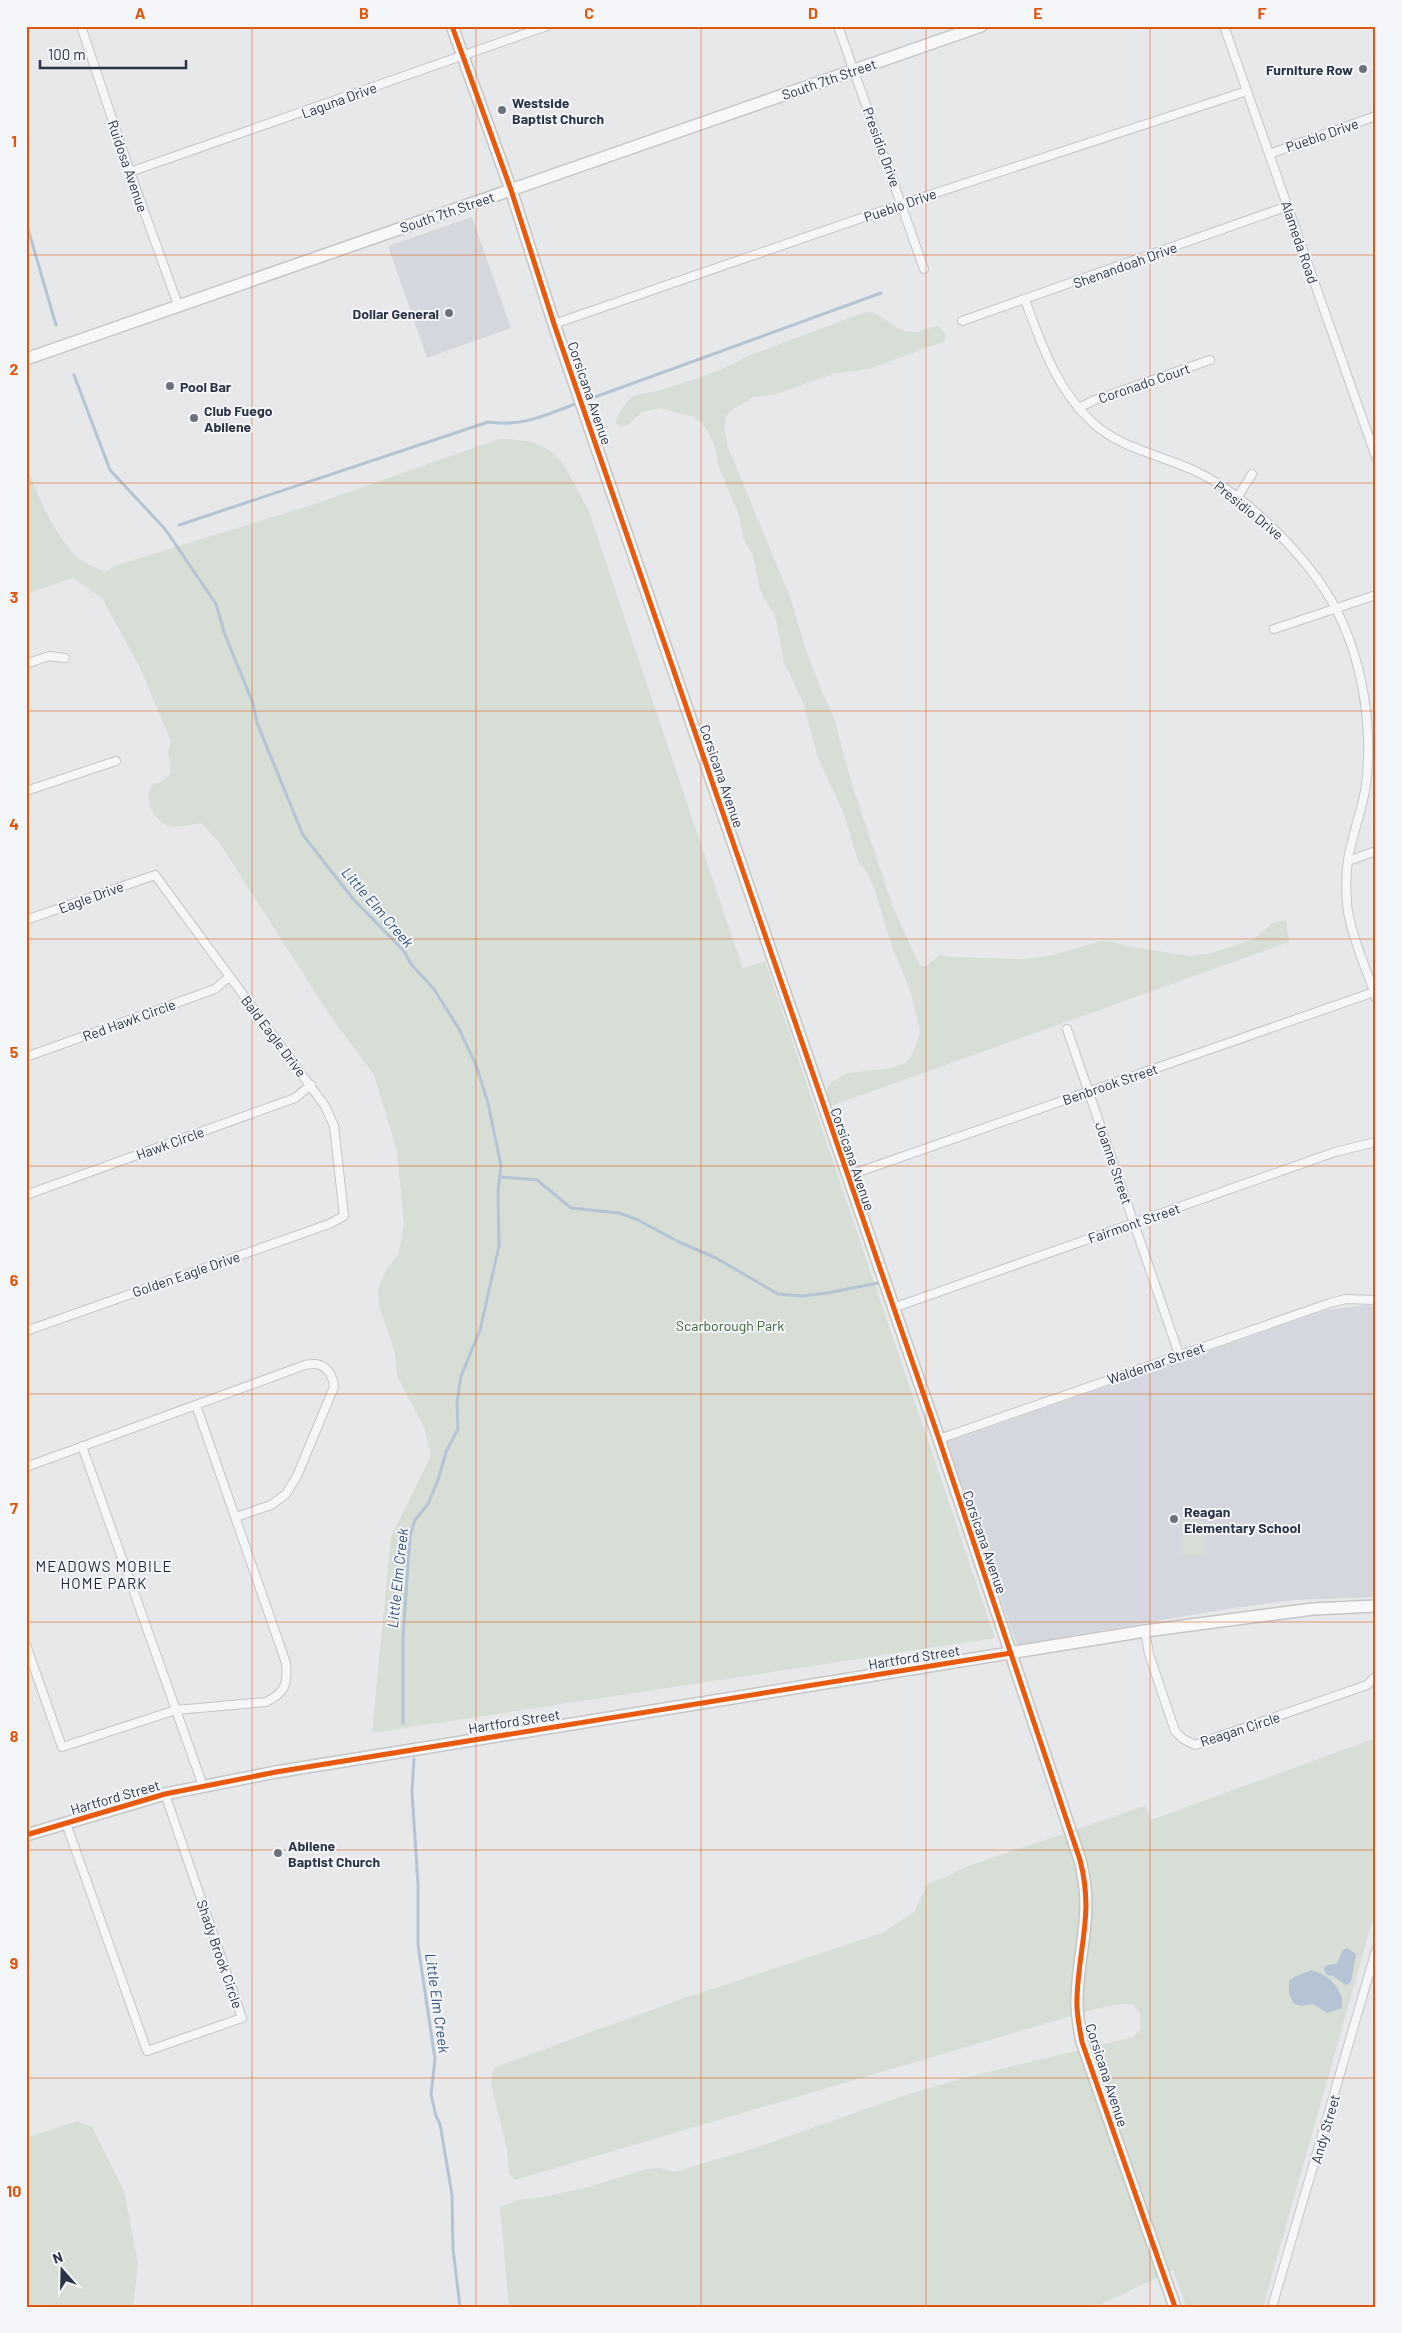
<svg xmlns="http://www.w3.org/2000/svg" width="1402" height="2333" font-family="Barlow,sans-serif">
  <style>
    .built { fill: #d4d7dd }
    .green { fill: #d6ded6 }
    .water { fill: #b4c4d5 }
    .lines { fill: none; stroke-linecap: round; stroke-linejoin: round }
    .stream { stroke: #b4c4d5; stroke-width: 3 }
    .street-casing { stroke: #c4c6c8; stroke-width: 10 }
    .secondary-casing { stroke: #c4c6c8; stroke-width: 14 }
    .street { stroke: #f5f6f7; stroke-width: 8 }
    .secondary { stroke: #f8f8f8; stroke-width: 11 }
    .cycleway-casing { stroke: #f4f6f9; stroke-width: 8 }
    .cycleway { stroke: #e8590c; stroke-width: 5 }
    .grid { fill: none; stroke: #df570f; stroke-width: 1; stroke-opacity: 0.55 }
    .poi-dot { fill: #6c737f; stroke: #f4f6f9; stroke-width: 2 }
    .labels { text-anchor: middle; dominant-baseline: central; stroke-width: 4; stroke-linejoin: round; paint-order: stroke }
    .poi-label { font-size: 14px; font-weight: bold; fill: #2b3445; stroke: #f4f6f9; text-anchor: start }
    .street-label { font-size: 14px; fill: #2b3445; stroke: #f4f6f9 }
    .park-label { font-size: 14px; fill: #3f6138; stroke: #f4f6f9 }
    .water-label { font-size: 15px; font-style: italic; fill: #34527a; stroke: #f4f6f9 }
    .neighbourhood-label { font-size: 15px; letter-spacing: 1px; fill: #1d2536; stroke: #f4f6f9 }
    .neatline { fill: none; stroke: #df570f; stroke-width: 2 }
    .grid-label { font-size: 16px; text-anchor: middle; font-weight: bold; fill: #df570f }
  </style>
  <rect width="100%" height="100%" fill="#e6e8ea"/>
  <!-- built -->
  <g class="built">
    <polygon points="472,217 511,328 427,358 388,246"/>
    <polygon points="1368,1305 1376,1307 1376,1597 1295,1600 1227,1609 1017,1645 946,1442 1327,1310"/>
  </g>
  <!-- green -->
  <g class="green">
    <path d="M866 312C882 312 894 331 910 332 919 333 929 328 938 326 943 331 947 334 945 341L869 369 833 374 776 394 755 397 734 408 726 416 724 428 728 447 790 597 805 647 821 690 833 715 852 784 893 907 917 960 921 966H926L940 955 950 957 1022 959 1049 956 1105 940 1132 947 1190 956 1208 954 1254 939 1273 923 1286 920 1289 942 831 1106 826 1091 830 1083 847 1073 891 1068 905 1063 910 1058 918 1041 920 1030 909 987 892 947 875 891 868 874 858 861 845 817 817 755 803 702 784 663 775 615 763 597 759 586 753 555 744 540 738 513 719 468 715 447 708 432 702 423 694 417 660 408 642 412 628 425 619 427 616 421C619 413 624 404 631 398 637 393 649 393 657 391 688 381 719 373 748 356Z"/>
    <path d="M499 439C560 439 561 461 588 509L743 969 765 961 995 1638 372 1733 391 1537 431 1456 424 1427 397 1376 395 1353 379 1306 378 1289 386 1270 398 1255 404 1225 397 1151 374 1075 329 1014 219 842 201 823C193 824 178 828 170 826 153 821 143 799 152 785L161 782 170 774C172 758 165 758 171 741L140 668 102 598 73 578 26 594V465C37 492 57 543 81 560 88 565 98 568 106 572L114 566 312 505Z"/>
    <polygon points="1182,1520 1203,1521 1203,1555 1181,1555"/>
    <polygon points="1376,1738 1376,1908 1263,2307 1186,2307 1173,2270 1095,2307 509,2307 500,2207 517,2200 538,2198 585,2188 647,2169 660,2168 673,2172 691,2167 752,2149 903,2096 964,2078 1133,2037 1140,2030 1140,2013 1132,2004 1121,2004 1095,2009 515,2180 509,2173 507,2150 491,2084 493,2068 679,2000 882,1933 914,1912 927,1885 971,1865 1145,1806 1151,1820"/>
    <polygon points="77,2121 92,2127 124,2191 138,2263 133,2307 26,2307 26,2138"/>
  </g>
  <!-- water -->
  <g class="water">
    <polygon points="1347,1948 1356,1954 1351,1982 1346,1985 1333,1976 1327,1975 1324,1970 1325,1966 1337,1963 1343,1950"/>
    <path d="M1311 1970C1328 1974 1345 1990 1342 2008L1327 2013 1313 2004 1302 2006 1294 2004 1289 1994V1981L1294 1977Z"/>
  </g>
  <g class="lines">
    <!-- stream -->
    <g class="stream">
      <polyline points="26,222 56,325"/>
      <polyline points="74,375 110,470 165,529 216,604 225,635 253,703 257,723 303,835 353,899 404,951 411,964 434,989 459,1029 476,1065 488,1103 501,1166 498,1191 499,1246 480,1330 461,1376 457,1402 458,1429 446,1452 438,1480 428,1504 415,1520 410,1536 403,1637 403,1723"/>
      <polyline points="584,401 881,293"/>
      <path d="M179 525 488 422C524 427 545 415 578 403"/>
      <polyline points="501,1177 537,1180 571,1208 619,1213 636,1219 679,1242 716,1258 778,1294 802,1296 827,1293 883,1282"/>
      <polyline points="414,1759 412,1792 418,1884 418,1945 435,2059 431,2094 436,2116 440,2124 452,2195 453,2249 460,2307"/>
    </g>
    <defs>
      <g id="street">
        <polyline points="81,26 130,172 178,305"/>
        <polyline points="838,26 924,269"/>
        <polyline points="1224,26 1376,457"/>
        <polyline points="1269,154 1376,116"/>
        <polyline points="130,172 547,26"/>
        <path d="M1025 300C1042 345 1056 389 1093 423 1120 448 1161 455 1193 470 1245 493 1310 559 1336 609 1363 662 1373 727 1366 785 1362 811 1352 835 1348 860 1346 874 1346 890 1347 903 1348 928 1368 973 1376 998"/>
        <polyline points="962,321 1288,206"/>
        <polyline points="554,324 902,204 1247,91"/>
        <polyline points="1078,408 1095,400 1210,360"/>
        <polyline points="1237,498 1252,474"/>
        <polyline points="1274,629 1376,595"/>
        <polyline points="26,664 49,656 65,658"/>
        <polyline points="26,791 116,761"/>
        <polyline points="1348,861 1376,851"/>
        <polyline points="26,920 155,875 325,1106 334,1126 344,1216 329,1224 26,1331"/>
        <polyline points="1067,1029 1179,1354"/>
        <polyline points="26,1057 215,989 229,977"/>
        <polyline points="847,1176 1374,992"/>
        <polyline points="26,1195 295,1098 311,1085"/>
        <polyline points="893,1308 1335,1152 1376,1142"/>
        <polyline points="939,1439 1330,1303 1346,1299 1376,1300"/>
        <polyline points="82,1446 203,1786"/>
        <path d="M26 1467 305 1365C323 1361 332 1370 334 1387L297 1476 286 1494 271 1505 236 1517"/>
        <polyline points="1145,1631 1149,1654 1175,1731 1183,1739 1195,1745 1367,1685 1376,1676"/>
        <path d="M26 1645 62 1747 176 1710 266 1702C285 1693 288 1684 286 1663L196 1405"/>
        <polyline points="66,1823 147,2051 242,2018 165,1794"/>
        <polyline points="1272,2307 1376,1950"/>
      </g>
      <g id="secondary">
        <path d="M452 26 511 190 554 324 939 1439 1080 1860C1094 1913 1079 1945 1077 1997 1076 2012 1079 2027 1082 2042L1175 2307"/>
        <polyline points="26,359 981,26"/>
        <polyline points="26,1835 165,1794 276,1772 1145,1631 1313,1609 1376,1606"/>
      </g>
    </defs>
    <!-- street casing -->
    <use href="#street" class="street-casing"/>
    <!-- secondary casing -->
    <use href="#secondary" class="secondary-casing"/>
    <!-- street -->
    <use href="#street" class="street"/>
    <!-- secondary -->
    <use href="#secondary" class="secondary"/>
    <defs>
      <g id="cycleway">
        <path d="M452 26 511 190 554 324 939 1439 1080 1860C1094 1913 1079 1945 1077 1997 1076 2012 1079 2027 1082 2042L1175 2307"/>
        <polyline points="26,1835 165,1794 276,1772 1011,1653"/>
      </g>
    </defs>
    <!-- cycleway casing -->
    <use href="#cycleway" class="cycleway-casing"/>
    <!-- cycleway -->
    <use href="#cycleway" class="cycleway"/>
  </g>
  <!-- grid -->
  <path class="grid" d="M252 26V2307M476 26V2307M701 26V2307M926 26V2307M1150 26V2307M26 255H1376M26 483H1376M26 711H1376M26 939H1376M26 1166H1376M26 1394H1376M26 1622H1376M26 1850H1376M26 2078H1376"/>
  <!-- markers -->
  <g class="poi-dot">
    <circle cx="1363" cy="69" r="5"/>
    <circle cx="502" cy="110" r="5"/>
    <circle cx="449" cy="313" r="5"/>
    <circle cx="170" cy="386" r="5"/>
    <circle cx="194" cy="418" r="5"/>
    <circle cx="1174" cy="1519" r="5"/>
    <circle cx="278" cy="1853" r="5"/>
  </g>
  <g class="labels">
    <!-- poi labels -->
    <g class="poi-label">
      <text x="1353" y="69" text-anchor="end">Furniture Row</text>
      <text x="512" y="102">Westside<tspan x="512" dy="16">Baptist Church</tspan></text>
      <text x="439" y="313" text-anchor="end">Dollar General</text>
      <text x="180" y="386">Pool Bar</text>
      <text x="204" y="410">Club Fuego<tspan x="204" dy="16">Abilene</tspan></text>
      <text x="1184" y="1511">Reagan<tspan x="1184" dy="16">Elementary School</tspan></text>
      <text x="288" y="1845">Abilene<tspan x="288" dy="16">Baptist Church</tspan></text>
    </g>
    <!-- street labels -->
    <g class="street-label">
      <text transform="translate(829 79) rotate(-19)">South 7th Street</text>
      <text transform="translate(339 100) rotate(-20)">Laguna Drive</text>
      <text transform="translate(1322 135) rotate(-19)">Pueblo Drive</text>
      <text transform="translate(882 147) rotate(70)">Presidio Drive</text>
      <text transform="translate(128 166) rotate(71)">Ruidosa Avenue</text>
      <text transform="translate(900 205) rotate(-19)">Pueblo Drive</text>
      <text transform="translate(447 212) rotate(-19)">South 7th Street</text>
      <text transform="translate(1300 242) rotate(71)">Alameda Road</text>
      <text transform="translate(1125 265) rotate(-20)">Shenandoah Drive</text>
      <text transform="translate(1144 383) rotate(-19)">Coronado Court</text>
      <text transform="translate(590 393) rotate(71)">Corsicana Avenue</text>
      <text transform="translate(1249 510) rotate(39)">Presidio Drive</text>
      <text transform="translate(722 776) rotate(71)">Corsicana Avenue</text>
      <text transform="translate(91 897) rotate(-20)">Eagle Drive</text>
      <text transform="translate(129 1020) rotate(-20)">Red Hawk Circle</text>
      <text transform="translate(274 1036) rotate(53)">Bald Eagle Drive</text>
      <text transform="translate(1110 1084) rotate(-19)">Benbrook Street</text>
      <text transform="translate(170 1143) rotate(-20)">Hawk Circle</text>
      <text transform="translate(853 1159) rotate(71)">Corsicana Avenue</text>
      <text transform="translate(1114 1163) rotate(71)">Joanne Street</text>
      <text transform="translate(1134 1223) rotate(-19)">Fairmont Street</text>
      <text transform="translate(186 1274) rotate(-19)">Golden Eagle Drive</text>
      <text transform="translate(1156 1363) rotate(-19)">Waldemar Street</text>
      <text transform="translate(985 1542) rotate(71)">Corsicana Avenue</text>
      <text transform="translate(914 1657) rotate(-9)">Hartford Street</text>
      <text transform="translate(514 1721) rotate(-9)">Hartford Street</text>
      <text transform="translate(1240 1729) rotate(-18)">Reagan Circle</text>
      <text transform="translate(115 1797) rotate(-16)">Hartford Street</text>
      <text transform="translate(220 1954) rotate(71)">Shady Brook Circle</text>
      <text transform="translate(1107 2075) rotate(72)">Corsicana Avenue</text>
      <text transform="translate(1325 2129) rotate(-74)">Andy Street</text>
    </g>
    <!-- park labels -->
    <g class="park-label">
      <text x="730" y="1325">Scarborough Park</text>
    </g>
    <!-- water labels -->
    <g class="water-label">
      <text transform="translate(378 907) rotate(49)">Little Elm Creek</text>
      <text transform="translate(397 1578) rotate(-84)">Little Elm Creek</text>
      <text transform="translate(438 2003) rotate(82)">Little Elm Creek</text>
    </g>
    <!-- neighbourhood labels -->
    <g class="neighbourhood-label">
      <text x="104" y="1566">MEADOWS MOBILE<tspan x="104" dy="17">HOME PARK</tspan></text>
    </g>
  </g>
  <!-- border -->
  <rect width="1402" height="2333" fill="none" stroke="#f4f6f9" stroke-width="55"/>
  <!-- north arrow -->
  <g transform="translate(62 2270) rotate(340)" stroke="#f4f6f9" stroke-width="4" paint-order="stroke">
  <path d="M0-4L9 19L0 12L-9 19Z" fill="#2b3445"/>
  <text y="-8" font-size="14" font-weight="bold" text-anchor="middle" fill="#2b3445">N</text>
  </g>
  <!-- scale -->
  <path d="M40 60v8h146v-8" fill="none" stroke="#2b3445" stroke-width="2.5"/>
  <text x="48" y="60" font-size="15" fill="#2b3445" stroke="#f4f6f9" stroke-width="4" paint-order="stroke">100 m</text>
  <rect x="28" y="28" width="1346" height="2278" class="neatline"/>
  <g class="grid-label">
    <text x="140" y="19">A</text>
    <text x="364" y="19">B</text>
    <text x="589" y="19">C</text>
    <text x="813" y="19">D</text>
    <text x="1038" y="19">E</text>
    <text x="1262" y="19">F</text>
    <text x="14" y="147">1</text>
    <text x="14" y="375">2</text>
    <text x="14" y="603">3</text>
    <text x="14" y="830">4</text>
    <text x="14" y="1058">5</text>
    <text x="14" y="1286">6</text>
    <text x="14" y="1514">7</text>
    <text x="14" y="1742">8</text>
    <text x="14" y="1969">9</text>
    <text x="14" y="2197">10</text>
  </g>
</svg>
